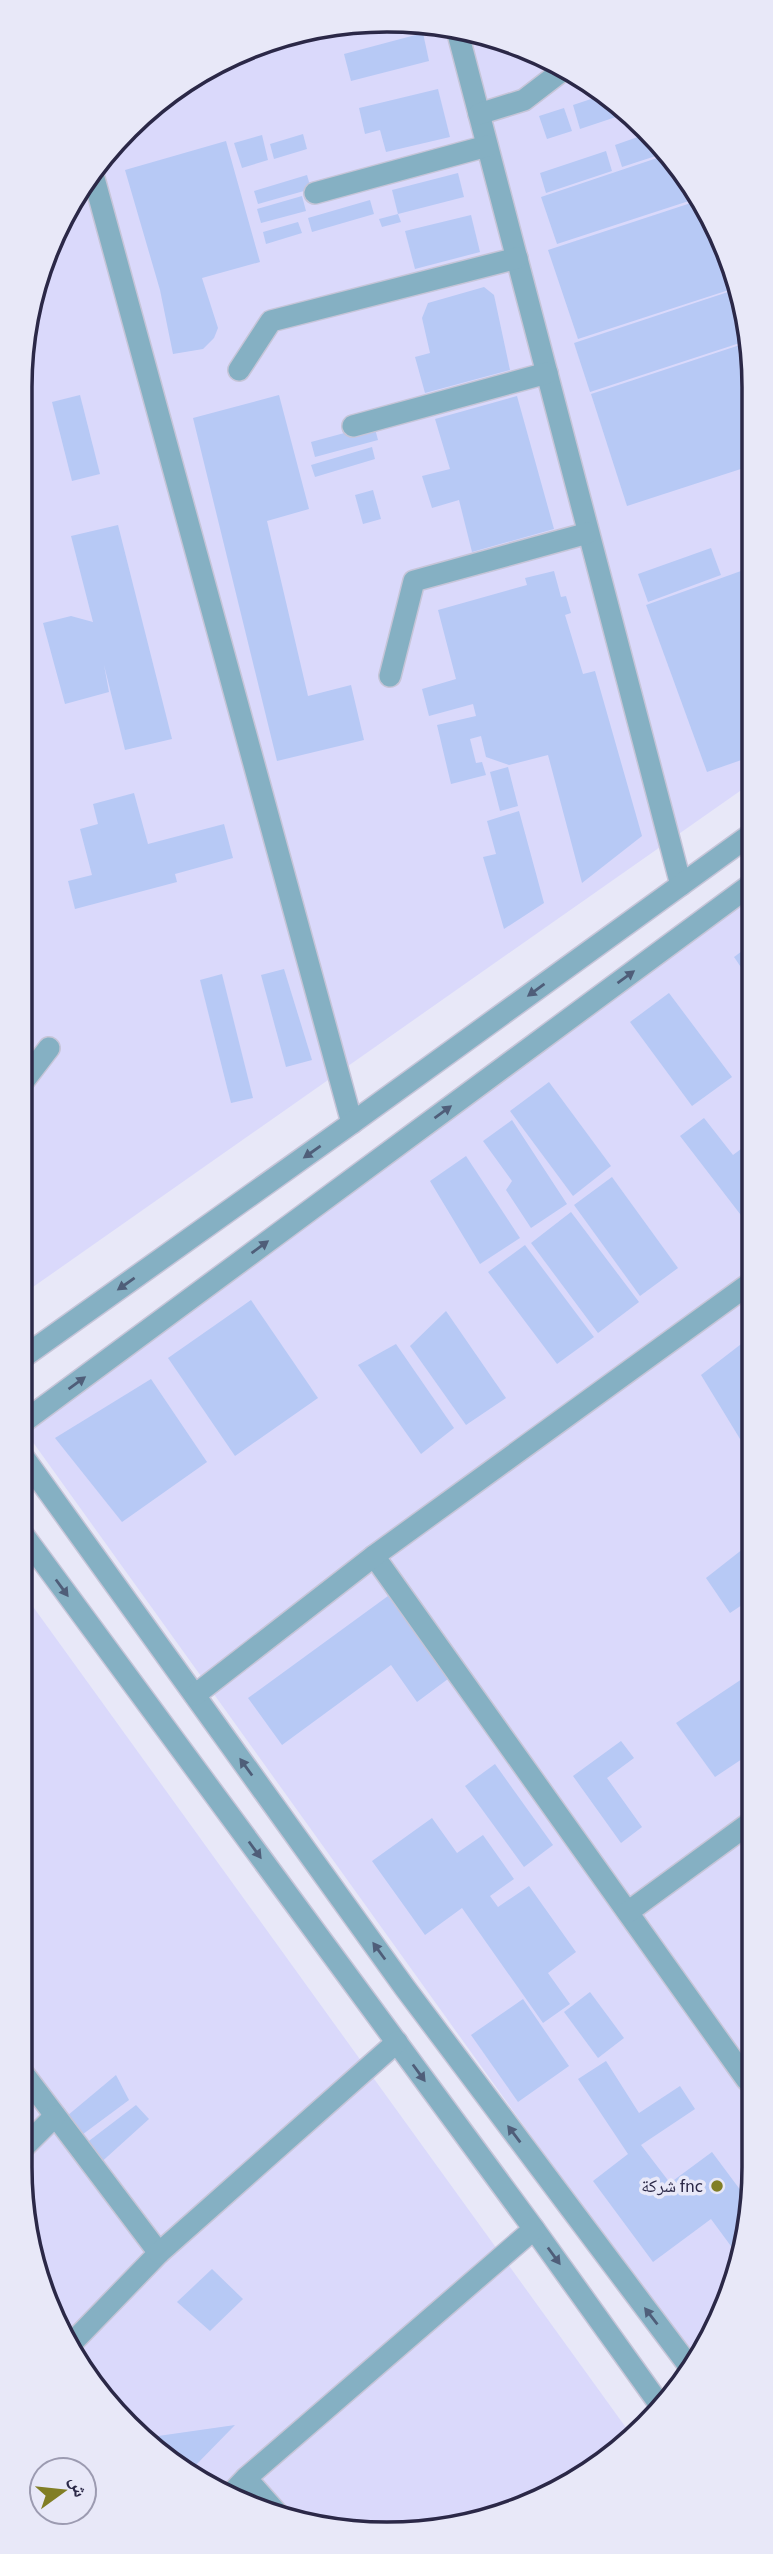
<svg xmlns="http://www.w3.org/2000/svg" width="773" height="2554" font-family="'Source Sans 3','Noto Naskh Arabic',sans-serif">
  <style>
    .built { fill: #dad9fb }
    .building { fill: #b7c9f5 }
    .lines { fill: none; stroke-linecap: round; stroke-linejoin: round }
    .minor-casing { stroke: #c6c5d8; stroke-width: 24 }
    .minor { stroke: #85b0c3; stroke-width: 21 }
    .oneway { fill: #4f5e79 }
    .poi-dot { fill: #817e25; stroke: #e8e8f8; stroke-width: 2.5 }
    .labels { text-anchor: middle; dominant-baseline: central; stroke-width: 7; stroke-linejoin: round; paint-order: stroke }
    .poi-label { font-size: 18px; fill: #2b2847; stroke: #e8e8f8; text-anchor: end }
    .rim { fill: none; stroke: #2b2847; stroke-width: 3.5 }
  </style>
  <rect width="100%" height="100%" fill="#e8e8f8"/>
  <!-- built -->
  <g class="built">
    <polygon points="315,26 459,26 570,68 662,144 716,224 751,339 750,784 23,1294 26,314 81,182 183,81"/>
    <polygon points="749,899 747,2240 695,2364 22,1427"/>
    <polygon points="21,1590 632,2436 610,2459 482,2522 339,2532 224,2497 111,2410 47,2308 19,2167"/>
  </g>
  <!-- building -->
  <g class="building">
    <polygon points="423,33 429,61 351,81 344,54"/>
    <polygon points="438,89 450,137 386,152 380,130 365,134 359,108"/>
    <polygon points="603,95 625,114 580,129 573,105"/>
    <polygon points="564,108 572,131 547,139 539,116"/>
    <polygon points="649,133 662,144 668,152 622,167 615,145"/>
    <polygon points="303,134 307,149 274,159 270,144"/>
    <polygon points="262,135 268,160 242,168 234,143"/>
    <polygon points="226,141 260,262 202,278 218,328 214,338 203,349 173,354 160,290 125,170"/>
    <polygon points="606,151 612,171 546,193 540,173"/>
    <polygon points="669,154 698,198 557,244 541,197"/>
    <polygon points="458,173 464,197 398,214 392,190"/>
    <polygon points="307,175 311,189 258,204 254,191"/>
    <polygon points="302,196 306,211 261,223 257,209"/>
    <polygon points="370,200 374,214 312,232 308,218"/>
    <polygon points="700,200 713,220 735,288 578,339 548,250"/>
    <polygon points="398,214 401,222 382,227 379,219"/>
    <polygon points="471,215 480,252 415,269 405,231"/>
    <polygon points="298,222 302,233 266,244 263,232"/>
    <polygon points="484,287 494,295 510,370 425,393 415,357 430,353 422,318 428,303"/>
    <polygon points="734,290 749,340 590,392 574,343"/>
    <polygon points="749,342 751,348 750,466 627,506 591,394"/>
    <polygon points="80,395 100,474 72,481 52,402"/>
    <polygon points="279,395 309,509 267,521 308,696 351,685 364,740 277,761 193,418"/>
    <polygon points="517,396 554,529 472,552 459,500 432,508 422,476 450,469 435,419"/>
    <polygon points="374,425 378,440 315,457 311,442"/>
    <polygon points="372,447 375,459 315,477 311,465"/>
    <polygon points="373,490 381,519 363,524 355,495"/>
    <polygon points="118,525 172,739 125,750 104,665 109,692 65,704 43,623 71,616 93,622 71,536"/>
    <polygon points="711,548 721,575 648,602 638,574"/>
    <polygon points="554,571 561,597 566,596 571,613 565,615 583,674 595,671 642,836 582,883 548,755 509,765 486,757 481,736 470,739 476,763 482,762 486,775 451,784 437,725 476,716 473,704 429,716 422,689 456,679 438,610 527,585 525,578"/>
    <polygon points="741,571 750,598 750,757 707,772 646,605"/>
    <polygon points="508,767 518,806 500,811 490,772"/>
    <polygon points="134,793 148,844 224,824 233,858 175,874 177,882 75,909 68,881 92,875 80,829 98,824 93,804"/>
    <polygon points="519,811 544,903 504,929 483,857 496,854 487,821"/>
    <polygon points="749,946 749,979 734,957"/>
    <polygon points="284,969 312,1060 286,1067 261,975"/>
    <polygon points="222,974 253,1098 231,1103 200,980"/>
    <polygon points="669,993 732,1077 692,1106 630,1022"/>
    <polygon points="549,1082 611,1166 573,1196 510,1111"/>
    <polygon points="704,1118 733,1155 749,1143 749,1222 747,1223 680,1136"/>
    <polygon points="512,1120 567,1204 531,1228 506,1190 512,1181 483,1141"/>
    <polygon points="466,1156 520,1238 480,1264 430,1181"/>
    <polygon points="612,1177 678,1268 640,1296 574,1205"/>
    <polygon points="571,1212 639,1302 598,1333 531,1243"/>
    <polygon points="525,1245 594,1337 557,1364 488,1272"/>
    <polygon points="251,1300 318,1398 235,1456 168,1358"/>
    <polygon points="446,1311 506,1398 466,1425 410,1346"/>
    <polygon points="749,1338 748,1452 701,1375"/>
    <polygon points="396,1344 454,1428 421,1454 358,1365"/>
    <polygon points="151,1379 207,1462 122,1522 55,1438"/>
    <polygon points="748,1545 748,1601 730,1613 706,1578"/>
    <polygon points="388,1596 448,1679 417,1702 391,1665 282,1745 248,1698"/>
    <polygon points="748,1675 748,1755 715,1777 676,1723"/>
    <polygon points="621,1741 634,1758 607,1778 642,1827 621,1843 573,1776"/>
    <polygon points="495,1764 553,1845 524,1867 465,1786"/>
    <polygon points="432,1818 457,1853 483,1835 514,1879 490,1896 498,1907 529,1886 576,1952 548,1973 570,2004 543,2023 462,1908 425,1935 372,1861"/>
    <polygon points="590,1992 624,2038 598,2058 564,2012"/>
    <polygon points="523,1999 569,2066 518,2102 471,2035"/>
    <polygon points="606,2061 639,2113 680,2086 695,2109 641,2145 670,2183 712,2152 747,2199 747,2240 739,2257 711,2219 653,2262 593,2181 628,2154 578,2079"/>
    <polygon points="116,2075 129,2100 75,2140 61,2121"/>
    <polygon points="136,2105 149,2119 97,2166 81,2147"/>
    <polygon points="212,2269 243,2299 210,2331 177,2302"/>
    <polygon points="235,2425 190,2471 149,2439 151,2437"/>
  </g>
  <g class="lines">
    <defs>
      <g id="minor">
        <polyline points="456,26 681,885"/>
        <polyline points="479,114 524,100 567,67"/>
        <polyline points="92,171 352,1123"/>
        <polyline points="315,193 487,146"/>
        <polyline points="239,370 271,321 517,258"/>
        <polyline points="353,426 547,373"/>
        <polyline points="390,676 414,581 588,533"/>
        <polyline points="23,1082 49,1048"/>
        <polyline points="22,1358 352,1123 750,835"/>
        <polyline points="22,1423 749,886"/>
        <polyline points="22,1455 405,1988 692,2370"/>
        <polyline points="22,1533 534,2229 660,2405"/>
        <polyline points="374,1556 747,2080"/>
        <polyline points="195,1695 374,1556 749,1284"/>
        <polyline points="628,1912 747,1825"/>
        <polyline points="20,2069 159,2253 70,2345"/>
        <polyline points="19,2152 55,2116"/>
        <polyline points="159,2253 397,2042"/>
        <polyline points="227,2498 246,2478"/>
        <polyline points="277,2513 246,2478 534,2229"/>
      </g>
    </defs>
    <!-- minor casing -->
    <use href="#minor" class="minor-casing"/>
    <!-- minor -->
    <use href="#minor" class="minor"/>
  </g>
  <!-- one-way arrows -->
  <defs><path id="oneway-solid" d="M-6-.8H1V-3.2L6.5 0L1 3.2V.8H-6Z" transform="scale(1.75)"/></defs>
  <g class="oneway">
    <use href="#oneway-solid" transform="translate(626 977) rotate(-36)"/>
    <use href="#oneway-solid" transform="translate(536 990) rotate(144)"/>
    <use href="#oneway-solid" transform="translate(443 1112) rotate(-36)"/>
    <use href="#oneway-solid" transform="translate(312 1152) rotate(145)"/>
    <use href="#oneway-solid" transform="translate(260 1247) rotate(-36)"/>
    <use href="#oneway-solid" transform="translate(126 1284) rotate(145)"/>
    <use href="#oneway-solid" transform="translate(77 1383) rotate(-36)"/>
    <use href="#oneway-solid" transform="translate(62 1588) rotate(54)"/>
    <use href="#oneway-solid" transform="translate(246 1767) rotate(-126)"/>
    <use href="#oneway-solid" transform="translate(255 1850) rotate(54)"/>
    <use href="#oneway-solid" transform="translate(379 1951) rotate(-126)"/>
    <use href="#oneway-solid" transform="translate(419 2073) rotate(54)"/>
    <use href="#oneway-solid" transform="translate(514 2134) rotate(-127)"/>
    <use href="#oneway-solid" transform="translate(554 2256) rotate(54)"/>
    <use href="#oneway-solid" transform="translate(651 2316) rotate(-128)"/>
  </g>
  <!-- markers -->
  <circle class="poi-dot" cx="717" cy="2186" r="7"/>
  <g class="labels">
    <!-- poi labels -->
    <g class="poi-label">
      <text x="703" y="2186">شركة fnc</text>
    </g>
  </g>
  <!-- crop -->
  <path d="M0 0H773V2554H0ZM387 32H387A355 355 0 0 1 742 387V2167A355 355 0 0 1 387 2522H387A355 355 0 0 1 32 2167V387A355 355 0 0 1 387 32Z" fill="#e8e8f8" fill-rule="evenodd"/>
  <path class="rim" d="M387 32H387A355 355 0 0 1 742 387V2167A355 355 0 0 1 387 2522H387A355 355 0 0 1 32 2167V387A355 355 0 0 1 387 32Z"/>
  <!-- north arrow -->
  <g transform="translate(63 2491) rotate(75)"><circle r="33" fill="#e8e8f8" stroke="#9c9bb1" stroke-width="2"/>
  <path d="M0-5L12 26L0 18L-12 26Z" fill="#817e25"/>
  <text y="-10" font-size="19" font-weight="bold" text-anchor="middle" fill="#2b2847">ش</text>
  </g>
</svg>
